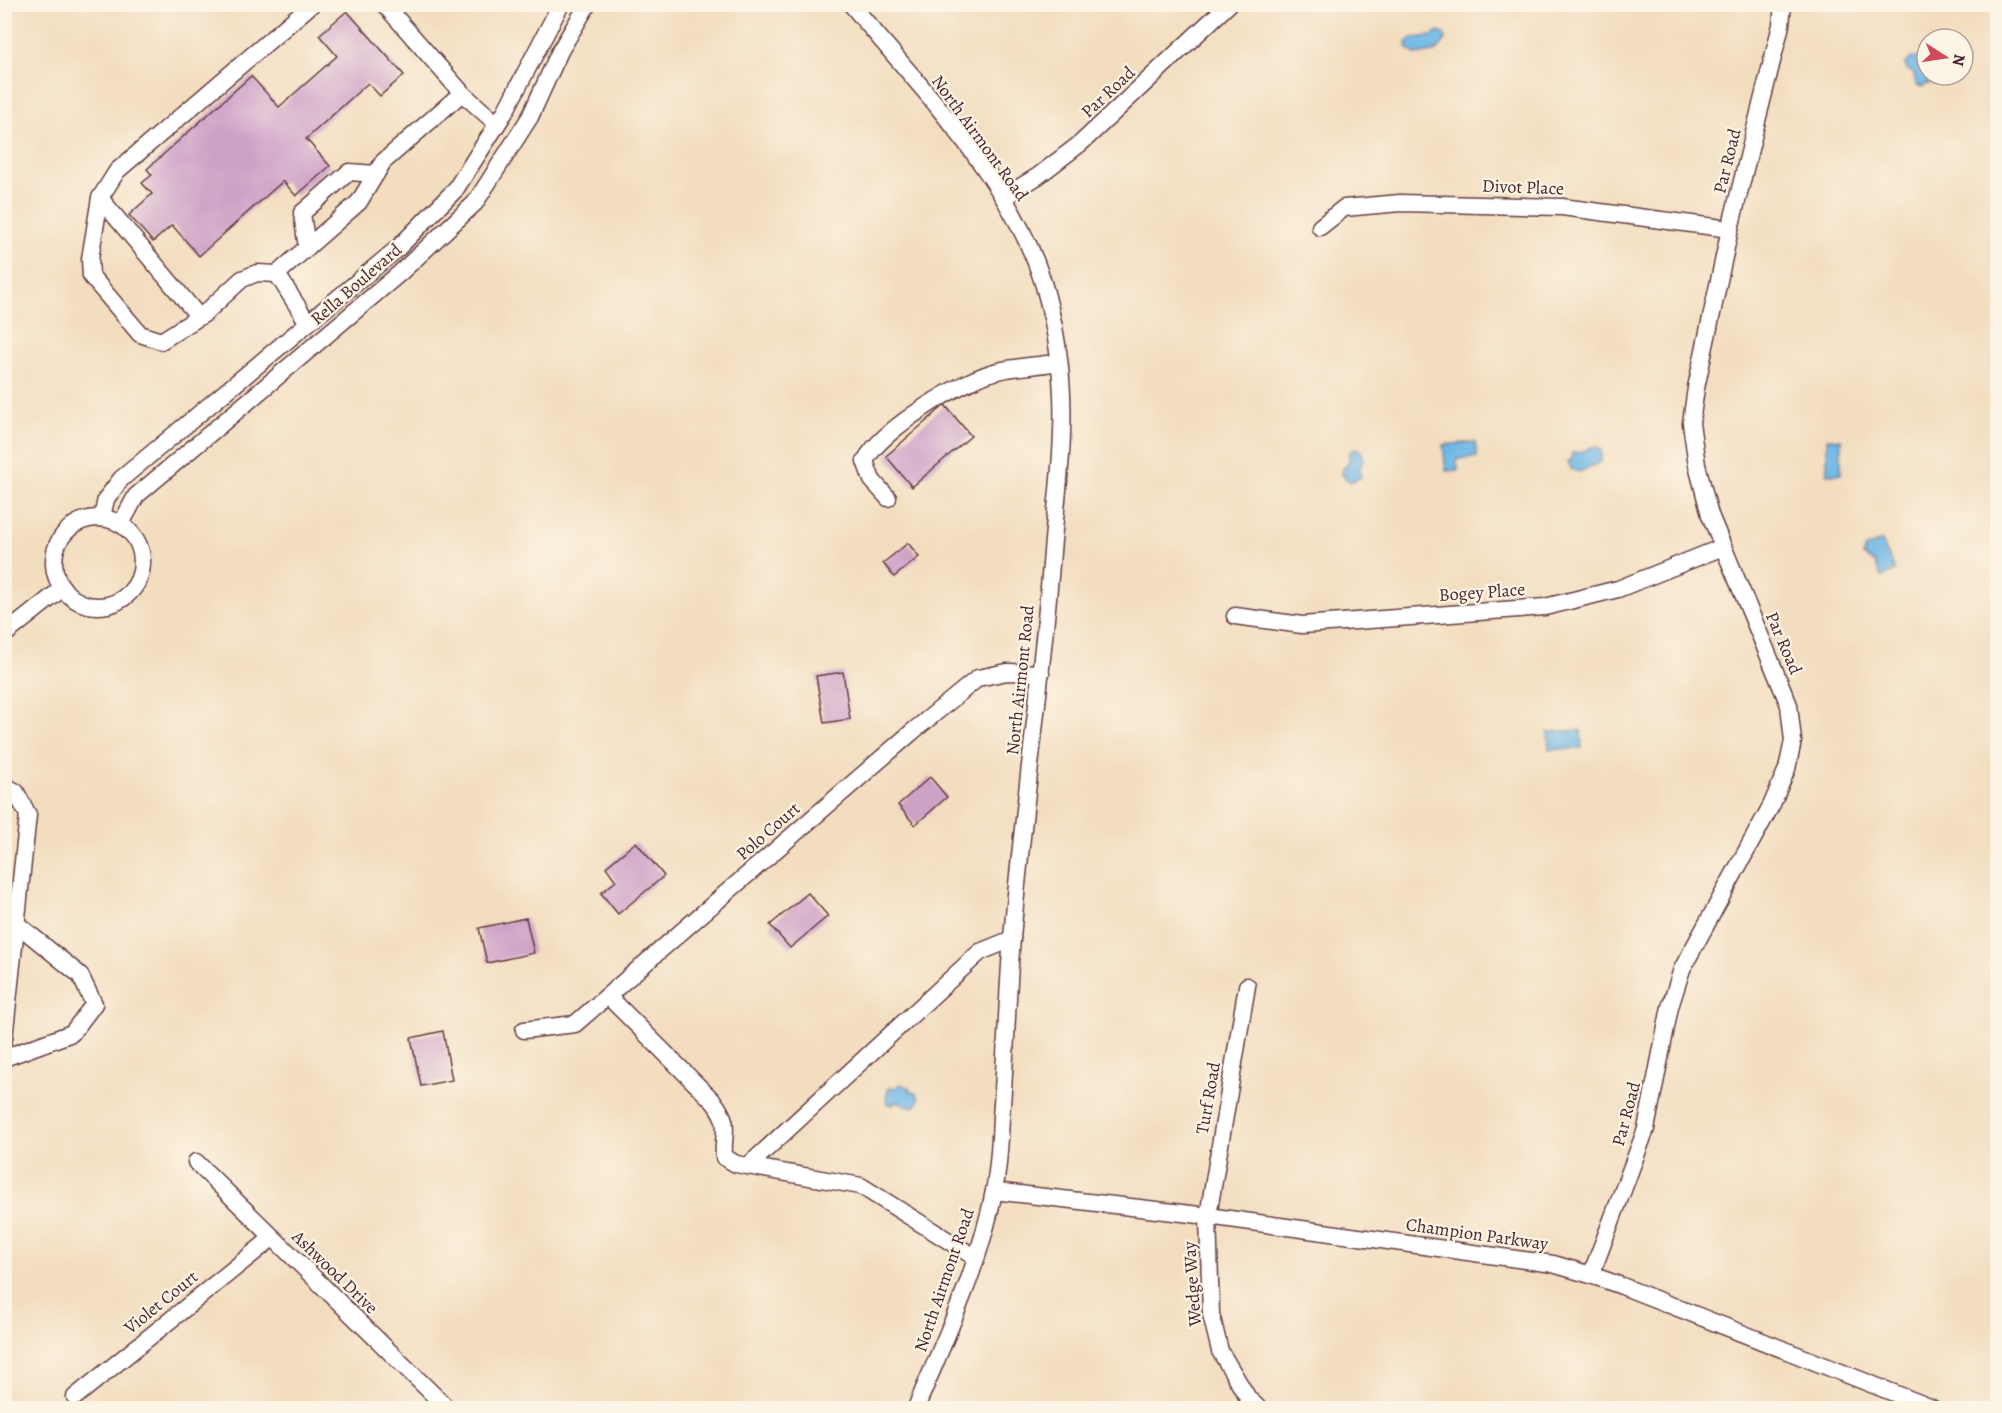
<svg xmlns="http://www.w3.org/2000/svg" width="2002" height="1413" font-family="Alegreya,serif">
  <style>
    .water { fill: #6eb8e6; stroke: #5c6c88; stroke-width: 1.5 }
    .building { fill: #cea1c7 }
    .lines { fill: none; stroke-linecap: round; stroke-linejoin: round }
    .minor-casing { stroke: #633c41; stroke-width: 19 }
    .minor { stroke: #fff; stroke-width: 16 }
    .labels { text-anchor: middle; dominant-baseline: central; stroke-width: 4.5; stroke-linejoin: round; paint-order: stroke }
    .street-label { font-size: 18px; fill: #4a1f2b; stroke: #fcf5e5 }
  </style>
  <rect width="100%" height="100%" fill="#fcf5e5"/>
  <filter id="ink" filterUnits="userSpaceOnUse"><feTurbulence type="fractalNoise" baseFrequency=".0167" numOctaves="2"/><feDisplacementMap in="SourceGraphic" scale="12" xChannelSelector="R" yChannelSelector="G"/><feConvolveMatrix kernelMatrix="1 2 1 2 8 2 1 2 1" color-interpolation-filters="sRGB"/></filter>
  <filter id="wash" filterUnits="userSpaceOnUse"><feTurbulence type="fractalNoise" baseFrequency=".008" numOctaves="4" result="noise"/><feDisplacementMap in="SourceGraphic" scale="24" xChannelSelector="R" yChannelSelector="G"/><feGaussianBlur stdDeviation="1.35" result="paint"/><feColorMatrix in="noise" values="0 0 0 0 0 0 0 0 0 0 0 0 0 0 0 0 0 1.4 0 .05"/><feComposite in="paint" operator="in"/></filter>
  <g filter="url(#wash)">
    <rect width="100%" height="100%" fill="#f3ddbf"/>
    <!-- water -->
    <g class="water">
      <polygon points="1439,32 1445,35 1445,40 1437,51 1416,55 1408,49 1407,43 1412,38 1431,36"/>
      <path d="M1913 57C1926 60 1927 61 1927 75H1940L1938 80 1921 87 1916 84 1914 74 1906 68 1905 64Z"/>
      <rect x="1827" y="439" width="14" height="35"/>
      <polygon points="1475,442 1477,457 1457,459 1458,470 1446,471 1443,445"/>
      <polygon points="1591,447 1597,447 1601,450 1601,462 1579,472 1571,469 1568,461 1571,460 1572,453 1582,452"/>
      <polygon points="1354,449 1360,449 1364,458 1360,467 1361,477 1351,482 1345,478 1341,472 1349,461 1349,453"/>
      <polygon points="1882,541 1895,571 1881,577 1875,563 1863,556 1866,547"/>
      <polygon points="1581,730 1582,748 1549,750 1548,732"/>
      <polygon points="900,1084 909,1087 910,1091 917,1094 919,1099 916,1106 911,1107 896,1101 893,1105 888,1103 886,1096 889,1088 895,1088"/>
    </g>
    <g id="blocks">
      <!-- building -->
      <g class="building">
        <polygon points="347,11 404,75 380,96 368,83 306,139 330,166 296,196 283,181 199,256 172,225 153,242 129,215 152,194 142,183 152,175 147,169 251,76 279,107 337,56 319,35"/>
        <polygon points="945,405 971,436 912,487 886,456"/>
        <polygon points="908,543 919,557 894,577 883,563"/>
        <polygon points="843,672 850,719 824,723 816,676"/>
        <polygon points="930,777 947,797 915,825 898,805"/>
        <polygon points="636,842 664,876 618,914 601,893 616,881 606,867"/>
        <polygon points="808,893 828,916 790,948 770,925"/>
        <polygon points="526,918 534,953 487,963 479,928"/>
        <polygon points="443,1031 452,1080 421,1086 411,1038"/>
      </g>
    </g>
  </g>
  <g filter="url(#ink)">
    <use href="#blocks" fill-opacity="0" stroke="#633c41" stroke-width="1.5"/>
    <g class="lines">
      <defs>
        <g id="minor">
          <polyline points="384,4 462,93"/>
          <path d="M851 4C921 89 1017 185 1046 293 1058 337 1064 387 1062 433 1061 473 1055 513 1052 552 1042 681 1023 809 1012 938 1007 997 1006 1057 1001 1117 1000 1141 999 1167 994 1191 980 1266 945 1338 916 1408"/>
          <polyline points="1004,197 1038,176 1081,143 1229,4"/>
          <polyline points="100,198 199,317"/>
          <polyline points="1320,227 1344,208 1400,203 1562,207 1730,229"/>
          <polyline points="307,248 302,213 349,172 376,174"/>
          <polyline points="277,274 257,273 242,279 204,314 161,341 140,334 91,276 90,259 100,198 117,171 312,4"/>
          <polyline points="308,323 277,274 359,202 383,162 462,93 497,124"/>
          <path d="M888 498 872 480 865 461C882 429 963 379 998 371 1018 366 1038 366 1058 362"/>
          <polyline points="102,518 106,499 121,479 398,248 455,190 505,112 561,4"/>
          <circle cx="98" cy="562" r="44"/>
          <polyline points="121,524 136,496 400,273 475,203 530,117 560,51 588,4"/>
          <polyline points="1235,616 1302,625 1545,607 1618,589 1723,547"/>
          <polyline points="4,635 63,588"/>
          <polyline points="4,785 16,792 28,815 4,1039"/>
          <polyline points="1247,986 1208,1216 1211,1314 1220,1351 1248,1398 1258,1408"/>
          <path d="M608 996 714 1102C732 1126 722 1131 724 1157L736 1164 861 1186 976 1258"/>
          <polyline points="524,1030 575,1024 912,732 978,678 1007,672 1041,673"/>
          <polyline points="4,1058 72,1033 94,1004 80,975 17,924"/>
          <polyline points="196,1162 447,1408"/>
          <polyline points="748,1166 980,952 1012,939"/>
          <polyline points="994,1191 1208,1216 1553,1264 1591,1275 1622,1286 1932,1408"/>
          <polyline points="1591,1275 1646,1129 1670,1007 1682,969 1772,804 1787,769 1793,741 1789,705 1710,515 1697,465 1691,423 1696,388 1730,229 1781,25 1783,4"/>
          <polyline points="75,1397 272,1238"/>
        </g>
      </defs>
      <!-- minor casing -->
      <use href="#minor" class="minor-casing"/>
      <!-- minor -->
      <use href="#minor" class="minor"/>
    </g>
  </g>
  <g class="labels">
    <!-- street labels -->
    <g class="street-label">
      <text transform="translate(1108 92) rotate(-43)">Par Road</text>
      <text transform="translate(980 138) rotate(54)">North Airmont Road</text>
      <text transform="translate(1727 161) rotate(-76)">Par Road</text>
      <text transform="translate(1523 187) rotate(2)">Divot Place</text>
      <text transform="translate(356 284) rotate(-41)">Rella Boulevard</text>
      <text transform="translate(1482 592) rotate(-4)">Bogey Place</text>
      <text transform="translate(1784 643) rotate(67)">Par Road</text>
      <text transform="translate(1020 680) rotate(-84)">North Airmont Road</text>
      <text transform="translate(768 831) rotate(-41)">Polo Court</text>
      <text transform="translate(1208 1098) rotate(-80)">Turf Road</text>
      <text transform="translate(1626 1114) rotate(-75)">Par Road</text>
      <text transform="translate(1477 1234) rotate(8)">Champion Parkway</text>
      <text transform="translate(335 1272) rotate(44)">Ashwood Drive</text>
      <text transform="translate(944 1280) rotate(-71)">North Airmont Road</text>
      <text transform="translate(1192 1284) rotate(-94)">Wedge Way</text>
      <text transform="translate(161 1302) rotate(-39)">Violet Court</text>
    </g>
  </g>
  <!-- margin -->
  <rect width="2002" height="1413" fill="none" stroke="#fcf5e5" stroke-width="24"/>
  <!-- north arrow -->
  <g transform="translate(1945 57) rotate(102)"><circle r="28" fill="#fcf5e5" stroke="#b59f9b" stroke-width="1.5"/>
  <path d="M0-4.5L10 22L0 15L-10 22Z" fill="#d1495b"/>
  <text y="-9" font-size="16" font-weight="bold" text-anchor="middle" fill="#4a1f2b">N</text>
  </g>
</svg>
